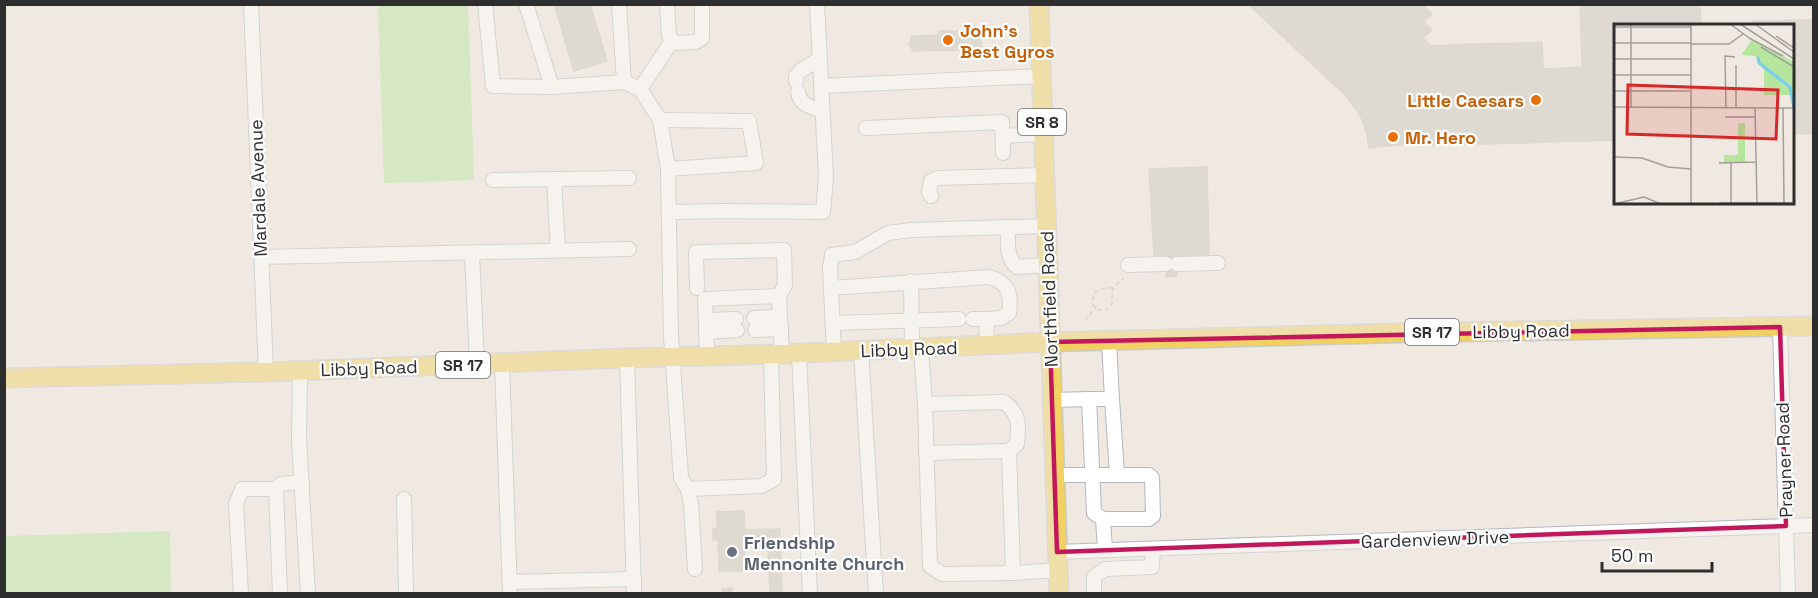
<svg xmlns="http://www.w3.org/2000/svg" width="1818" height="598" font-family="'Space Grotesk',sans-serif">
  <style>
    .green { fill: #b6e59e }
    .building { fill: #cbc7bf; stroke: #cbc5ba; stroke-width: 1.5 }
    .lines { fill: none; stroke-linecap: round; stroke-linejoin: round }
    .minor-casing { stroke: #b4b7c1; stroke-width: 16 }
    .major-casing { stroke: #c9c9c9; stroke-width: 21 }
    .path { stroke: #c9c9c9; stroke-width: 2; stroke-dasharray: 4.5 3; stroke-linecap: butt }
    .minor { stroke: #fff; stroke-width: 14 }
    .major { stroke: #f2d163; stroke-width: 18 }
    .marked { fill: none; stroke: #c2185b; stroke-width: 4.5; stroke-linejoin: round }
    .food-dot { fill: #e8710a; stroke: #fff; stroke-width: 2 }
    .worship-dot { fill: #6b7280; stroke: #fff; stroke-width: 2 }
    .labels { text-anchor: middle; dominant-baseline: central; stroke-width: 4.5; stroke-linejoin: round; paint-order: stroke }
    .shield { fill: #fff; stroke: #6d6d6d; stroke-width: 1.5 }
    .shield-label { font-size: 16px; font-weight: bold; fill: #2e2e2e }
    .food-label { font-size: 18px; font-weight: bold; fill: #c56008; stroke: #fff; text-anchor: start }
    .street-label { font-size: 18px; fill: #2e2e2e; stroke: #fff }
    .worship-label { font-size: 18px; font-weight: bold; fill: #5b616d; stroke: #fff; text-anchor: start }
    .inset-river { fill: none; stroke: #75cff0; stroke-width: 3 }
    .inset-road { fill: none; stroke: #a29e99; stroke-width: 1.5 }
    .view { fill: #d62828; fill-opacity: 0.15; stroke: #d62828; stroke-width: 3 }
    .inset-edge { fill: none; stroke: #2e2e2e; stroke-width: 3 }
  </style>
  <rect width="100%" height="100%" fill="#efe9e1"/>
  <!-- green -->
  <g class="green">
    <polygon points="378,5 468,5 474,180 384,183"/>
    <polygon points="170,531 171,593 5,593 5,536"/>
  </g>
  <!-- building -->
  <g class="building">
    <polygon points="554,4 590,4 607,61 574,71"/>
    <polygon points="1248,4 1422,4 1432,14 1424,22 1432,30 1423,38 1429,43 1425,45 1414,58 1415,127 1367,134 1361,117 1347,97"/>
    <polygon points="1580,4 1700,4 1701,23 1662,24 1662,26 1616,26 1616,140 1585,141"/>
    <polygon points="1789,20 1801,20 1805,134 1794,134 1792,26 1790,26"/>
    <polygon points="1789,20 1790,26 1777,26 1777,21"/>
    <polygon points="1801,20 1814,20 1814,134 1805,134"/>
    <polygon points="1753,21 1777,21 1777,26 1754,26"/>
    <polygon points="1701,23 1701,26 1662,26 1662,24"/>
    <polygon points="938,31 964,31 964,34 981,33 981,50 913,51 909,44 912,36 938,35"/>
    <polygon points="1542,42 1547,142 1528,143 1525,43"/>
    <polygon points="1525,43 1528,143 1476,144 1472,44"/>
    <polygon points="1472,44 1476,144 1455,145 1452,45"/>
    <polygon points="1425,45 1439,46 1442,145 1416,146 1414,58"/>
    <polygon points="1452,45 1455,145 1442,145 1439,46"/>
    <polygon points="1582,67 1585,141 1570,141 1567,68"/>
    <polygon points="1567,68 1570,141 1547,142 1544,69"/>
    <polygon points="1415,127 1416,143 1369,148 1367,134"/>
    <polygon points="1207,167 1209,254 1177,255 1177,276 1166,277 1166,256 1154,256 1149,169"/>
    <polygon points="744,511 745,530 780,529 782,594 770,594 768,546 744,546 745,571 719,571 718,540 713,540 713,529 717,529 717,512"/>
    <polygon points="732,588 732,594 722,594 722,589"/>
  </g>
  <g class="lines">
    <defs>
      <g id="minor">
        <polyline points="251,4 266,372"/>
        <polyline points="485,4 493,86 552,87"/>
        <polyline points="526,4 552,87 624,82 619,4"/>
        <polyline points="667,4 669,36 675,43 696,42 702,38 702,4"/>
        <polyline points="796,81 796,76 800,71 819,59"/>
        <polyline points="624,82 640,89 660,120 668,169 671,337 681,478 688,489 762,486 774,479 771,355"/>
        <polyline points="821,86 1041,76"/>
        <polyline points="640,89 672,41"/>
        <path d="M798 92C799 104 811 108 822 110"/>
        <polyline points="660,120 749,121 756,163 668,169"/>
        <polyline points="866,128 1002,122 1003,153"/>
        <polyline points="1003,136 1043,134"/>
        <polyline points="554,179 558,250"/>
        <polyline points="493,180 629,178"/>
        <polyline points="931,196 929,192 931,181 938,178 1045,175"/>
        <polyline points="670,212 726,211 823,212 826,177 817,4"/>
        <path d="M1008 227C1008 240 1006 259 1017 267L1047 265"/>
        <polyline points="472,253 477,364"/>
        <polyline points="261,257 629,249"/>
        <polyline points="1177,264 1218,263"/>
        <polyline points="1128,265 1166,264"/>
        <polyline points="911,281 912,349"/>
        <polyline points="697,288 696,252 784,250 785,285 779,296"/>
        <path d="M831 288 989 277C1008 282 1012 294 1009 313L1001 318 986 319"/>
        <polyline points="754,318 780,317"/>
        <polyline points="973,319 986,319 987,346"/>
        <polyline points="706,320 736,319"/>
        <polyline points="833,323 959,319"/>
        <polyline points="1780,327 1788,594"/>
        <polyline points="755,330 781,329"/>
        <polyline points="706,332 737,330"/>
        <polyline points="1109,341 1112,399"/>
        <polyline points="921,348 925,404 930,566 942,574 1013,573"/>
        <polyline points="861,351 876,594"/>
        <polyline points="834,352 830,268 832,255 855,252 888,233 911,230 1046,226"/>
        <polyline points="799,354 810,594"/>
        <polyline points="707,356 705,299 779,296 782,354"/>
        <polyline points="627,358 634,594"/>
        <polyline points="502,363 510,594"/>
        <polyline points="300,371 299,440 308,594"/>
        <polyline points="1052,400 1089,399"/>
        <path d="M925 404 1004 402C1020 414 1019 425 1017 444L1009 451 926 453"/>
        <polyline points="1009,451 1013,573 1058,570"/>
        <polyline points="1055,475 1149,475 1152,478 1153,516 1149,519 1103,519"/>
        <polyline points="688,489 691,504 695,569"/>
        <polyline points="404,499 406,594"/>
        <polyline points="1105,550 1103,519 1094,513 1089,399 1112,399 1117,474"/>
        <polyline points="1057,552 1814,525"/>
        <polyline points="510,582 634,579"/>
        <polyline points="241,594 236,504 242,489 276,489"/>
        <polyline points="280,594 276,489 281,484 302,482"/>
        <polyline points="1094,594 1094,577 1105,569 1152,567 1153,549"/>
      </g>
      <g id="major">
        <polyline points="1039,4 1059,594"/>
        <polyline points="4,378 266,372 627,358 782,354 1050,342 1398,333 1814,326"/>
      </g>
    </defs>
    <!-- minor casing -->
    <use href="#minor" class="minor-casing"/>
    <!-- major casing -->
    <use href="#major" class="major-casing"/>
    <!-- path -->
    <g class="path">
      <path d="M1113 288C1100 288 1091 290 1093 305L1099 310 1108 309 1112 304 1113 288 1124 278"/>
      <polyline points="1085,320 1096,307"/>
    </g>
    <!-- minor -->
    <use href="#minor" class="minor"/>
    <!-- major -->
    <use href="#major" class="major"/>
  </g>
  <!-- marked area -->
  <path d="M0 0H1818V598H0ZM1780 327 1786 526 1057 552 1050 342Z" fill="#efe9e1" fill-opacity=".55" fill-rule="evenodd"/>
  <path class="marked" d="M1780 327 1786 526 1057 552 1050 342Z"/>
  <!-- markers -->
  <g class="food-dot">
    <circle cx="948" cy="40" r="6"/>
    <circle cx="1536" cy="100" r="6"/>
    <circle cx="1393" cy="137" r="6"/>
  </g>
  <circle class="worship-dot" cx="732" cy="552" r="6"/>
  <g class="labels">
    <!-- shield labels -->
    <g class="shield">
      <rect x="1018" y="109" width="48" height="26" rx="4.5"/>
      <rect x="1405" y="319" width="54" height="26" rx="4.5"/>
      <rect x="436" y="352" width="54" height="26" rx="4.5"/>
    </g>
    <g class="shield-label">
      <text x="1042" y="122">SR 8</text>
      <text x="1432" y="332">SR 17</text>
      <text x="463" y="365">SR 17</text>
    </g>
    <!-- food labels -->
    <g class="food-label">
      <text x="960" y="30">John's<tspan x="960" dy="21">Best Gyros</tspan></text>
      <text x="1524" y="100" text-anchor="end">Little Caesars</text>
      <text x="1405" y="137">Mr. Hero</text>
    </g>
    <!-- street labels -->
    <g class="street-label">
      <text transform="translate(258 188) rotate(-92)">Mardale Avenue</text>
      <text transform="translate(1049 299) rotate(-92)">Northfield Road</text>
      <text transform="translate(1521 331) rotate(-1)">Libby Road</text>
      <text transform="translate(909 349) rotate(-2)">Libby Road</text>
      <text transform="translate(369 368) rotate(-2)">Libby Road</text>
      <text transform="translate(1784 460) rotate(-92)">Prayner Road</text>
      <text transform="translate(1435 539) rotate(-2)">Gardenview Drive</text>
    </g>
    <!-- worship labels -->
    <g class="worship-label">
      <text x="744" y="542">Friendship<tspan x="744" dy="21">Mennonite Church</tspan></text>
    </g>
  </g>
  <!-- overview -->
  <g transform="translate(1614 24)">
    <rect width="180" height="180" fill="#efe9e1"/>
    <path d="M138 16 180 38V71H150V43L141 32 127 31ZM124 99H131V138L110 139V131H124Z" fill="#b6e59e"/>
    <path class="inset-river" d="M144 33 145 39 176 63 180 84"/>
    <path class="inset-road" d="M77 0V180M116 0 138 16M126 0 180 35M141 0 180 28M0 3H77M162 12 180 24M135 14 169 32M0 19H76M77 20H115L129 10M147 23 180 43M0 35H76M122 41V84M0 51H76M0 67H76M0 83 180 84M17 83V0M112 84 111 32 121 33M141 84 143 179M169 84 170 179M111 93H142M0 133 28 134 54 143 77 145M117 138V179M105 139 142 138M105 179H180M0 180 30 173 47 180"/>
    <path class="view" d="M14 61 164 66 162 115 13 110Z"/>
    <rect width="180" height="180" class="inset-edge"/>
  </g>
  <!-- border -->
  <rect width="1818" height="598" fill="none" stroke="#2e2e2e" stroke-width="12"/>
  <!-- scale -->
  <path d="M1602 562v9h110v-9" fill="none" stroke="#2e2e2e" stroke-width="3"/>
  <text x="1611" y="562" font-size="18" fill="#2e2e2e" stroke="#ffffff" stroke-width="4.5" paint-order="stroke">50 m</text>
</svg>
